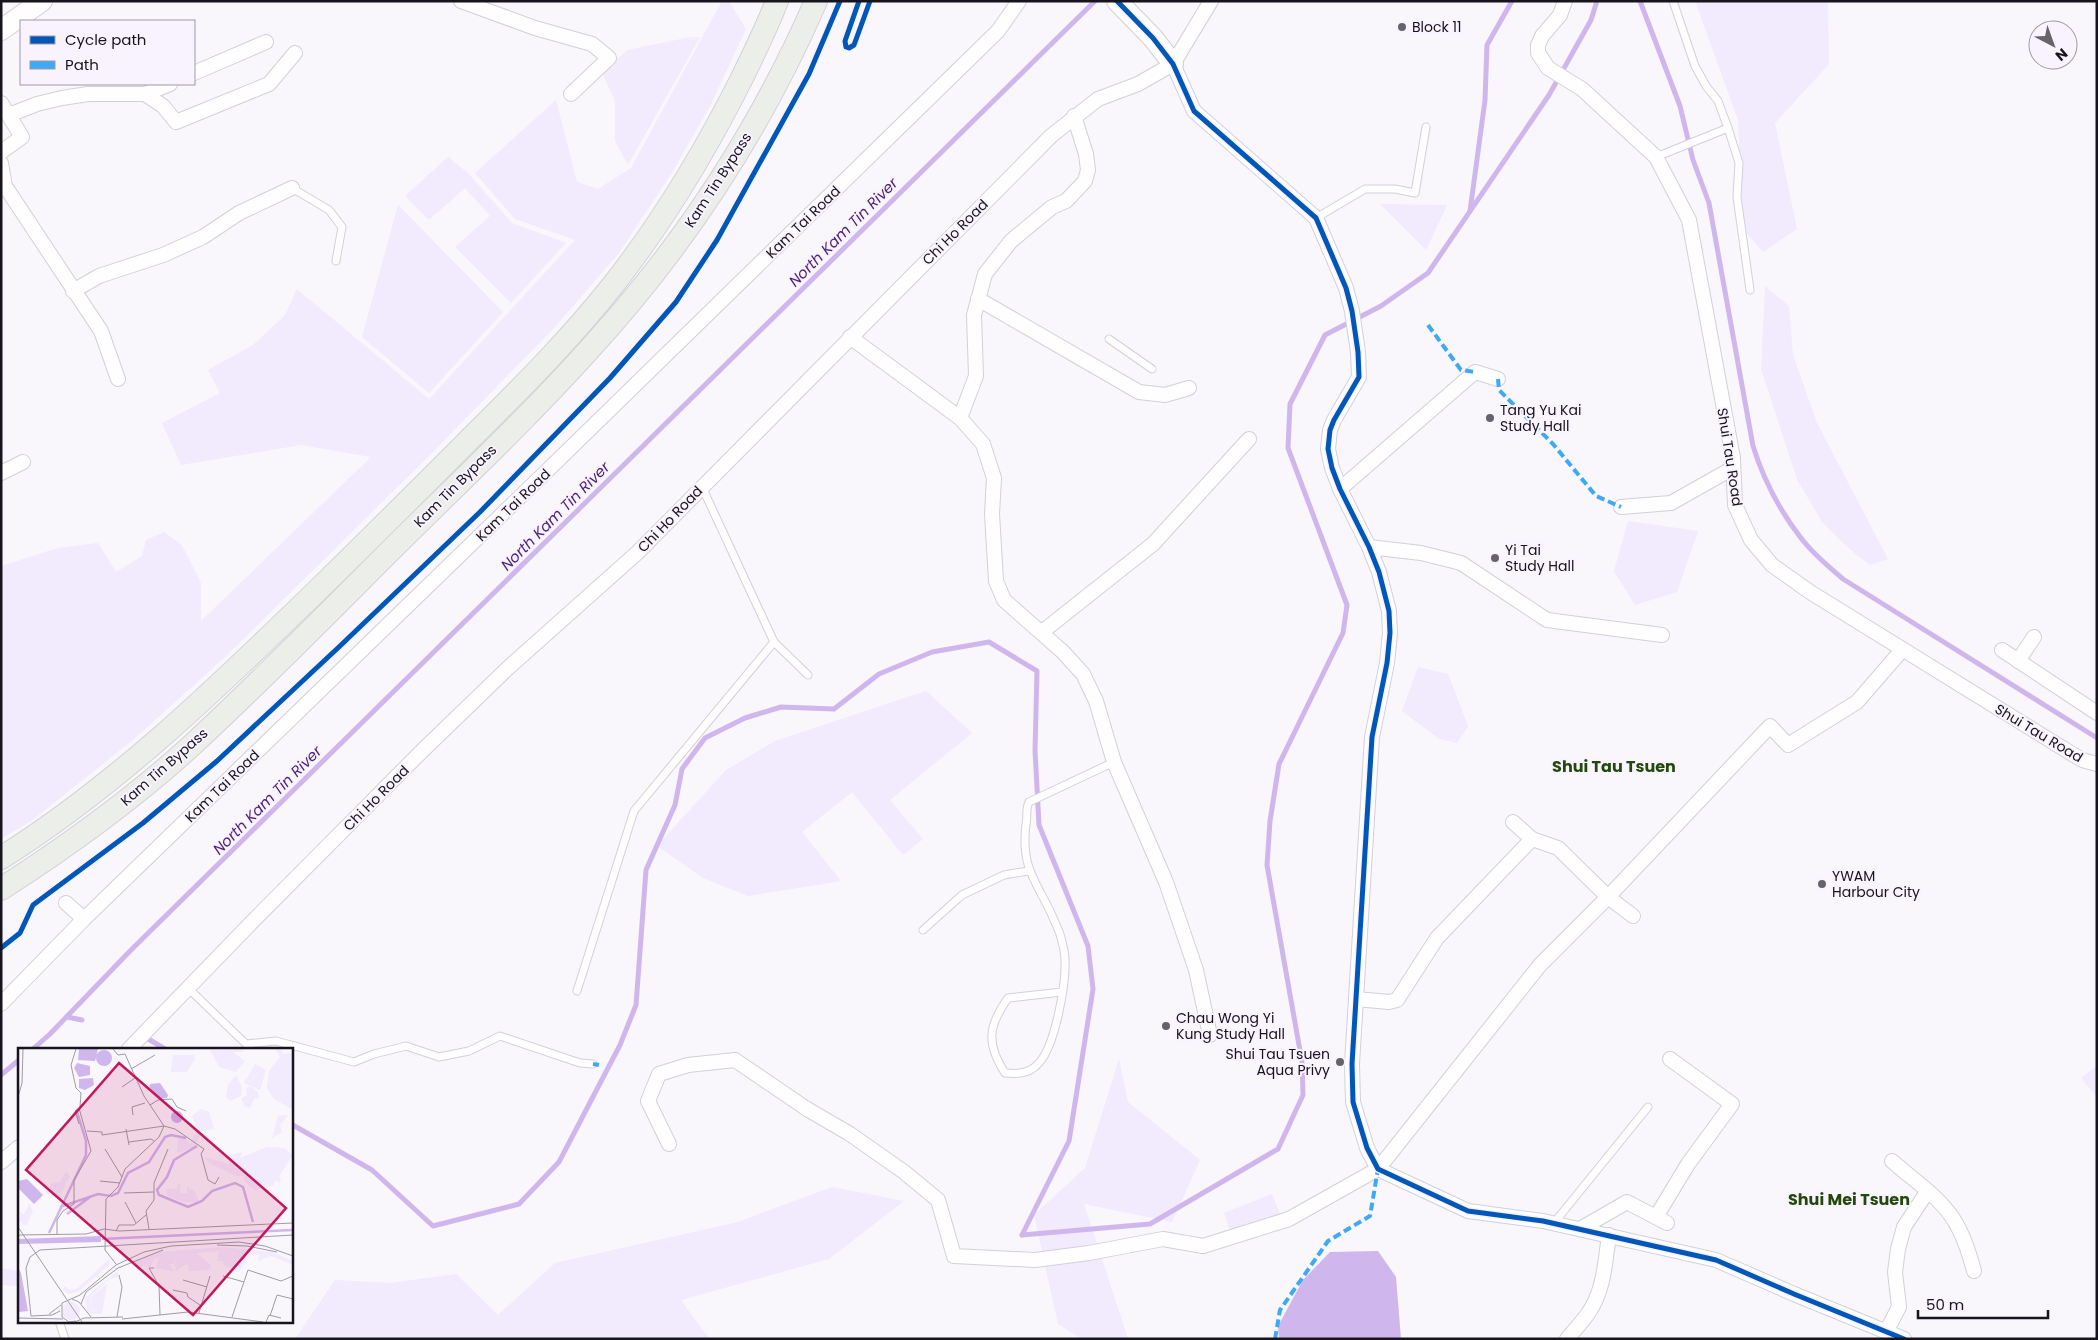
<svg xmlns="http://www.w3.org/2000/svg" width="2098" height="1340" font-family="Poppins,sans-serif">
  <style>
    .green { fill: #f2eafd }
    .water { fill: #cfb7ee }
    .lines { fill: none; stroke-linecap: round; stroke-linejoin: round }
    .stream { stroke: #cfb7ee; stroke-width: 5 }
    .lane-casing { stroke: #d3d0d8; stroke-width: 9 }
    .street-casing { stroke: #d3d0d8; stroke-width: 16 }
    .secondary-casing { stroke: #d3d0d8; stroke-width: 22 }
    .primary-casing { stroke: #d3d1d6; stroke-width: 24 }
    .lane { stroke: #fefeff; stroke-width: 7 }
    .street { stroke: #fefeff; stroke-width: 14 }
    .secondary { stroke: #fefeff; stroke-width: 20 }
    .primary { stroke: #ebeee9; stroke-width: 22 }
    .quiet { stroke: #3fa9f5; stroke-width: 4; stroke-dasharray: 8 4; stroke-linecap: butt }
    .cycleway-casing { stroke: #f8f3ff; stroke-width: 8 }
    .cycleway { stroke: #0057b8; stroke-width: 5 }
    .poi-dot { fill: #67636b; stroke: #f8f3ff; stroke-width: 2 }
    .labels { text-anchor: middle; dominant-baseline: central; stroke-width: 4; stroke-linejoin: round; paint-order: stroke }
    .poi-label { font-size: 14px; fill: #18141d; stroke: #f8f3ff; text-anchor: start }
    .street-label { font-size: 14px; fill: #18141d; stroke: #f8f3ff }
    .water-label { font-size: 15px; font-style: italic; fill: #50237a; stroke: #f8f3ff }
    .quarter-label { font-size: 16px; font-weight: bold; fill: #22490a; stroke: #f8f3ff }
    .inset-river { fill: none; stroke: #cfb7ee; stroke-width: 2.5 }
    .inset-road { fill: none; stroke: #9f9ca3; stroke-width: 1 }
    .view { fill: #c2185b; fill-opacity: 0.15; stroke: #c2185b; stroke-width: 2.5 }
    .inset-edge { fill: none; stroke: #18141d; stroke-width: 2.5 }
  </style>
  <rect width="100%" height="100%" fill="#f9f6fc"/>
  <!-- green -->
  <g class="green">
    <polygon points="722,1 729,1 746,29 710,106 673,171 619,253 554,328 430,455 225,657 134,739 34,819 1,839 1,566 58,548 98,543 116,572 142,556 146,540 164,532 182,545 201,583 201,621 371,457 301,445 181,465 162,423 220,393 208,370 253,345 285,315 297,289 429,399 575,240 515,219 475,173 556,100 577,182 598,189 631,168"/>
    <polygon points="1695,1 1827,1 1828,5 1829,64 1775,123 1797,229 1763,252 1743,229 1738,120"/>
    <polygon points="700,37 628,165 615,141 615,100 602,73 627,50 686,38"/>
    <polygon points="448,157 468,173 512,223 566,243 511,303 455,247 490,216 465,188 429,220 405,196"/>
    <polygon points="1380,204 1447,205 1426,250"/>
    <polygon points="398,205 503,312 429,393 362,337"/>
    <polygon points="1765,286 1789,306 1793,355 1817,423 1888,559 1870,565 1854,553 1822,522 1797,479 1761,369"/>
    <polygon points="1628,521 1698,531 1677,592 1635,605 1614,571"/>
    <polygon points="1418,667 1448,674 1468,726 1457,743 1439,739 1402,711"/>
    <polygon points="926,691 972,733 890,800 923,839 903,855 852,792 802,832 841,881 748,896 703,878 657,846 726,770 775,741"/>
    <polygon points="1119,1059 1128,1102 1200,1160 1172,1222 1084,1204 1128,1339 1082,1339 1058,1324 1034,1215 1085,1168"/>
    <polygon points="2097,1066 2097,1097 2081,1078"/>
    <polygon points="832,1187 904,1201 829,1259 681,1300 709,1339 295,1339 335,1280 391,1283 456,1274 498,1315 555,1263 738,1222"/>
    <polygon points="1272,1194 1280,1214 1231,1233 1224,1213"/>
    <polygon points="1,1268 19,1271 19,1286 1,1285"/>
  </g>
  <!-- water -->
  <polygon class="water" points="1378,1251 1396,1277 1401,1339 1279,1339 1278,1326 1303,1280 1330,1252"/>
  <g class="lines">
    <!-- stream -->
    <g class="stream">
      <path d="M1640 1 1680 106 1693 160 1709 203 1753 446C1763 478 1780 511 1801 538 1813 554 1828 566 1843 579L2097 738"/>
      <polyline points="1470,211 1485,100 1487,45 1512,1"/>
      <polyline points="67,1017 82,1020"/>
      <polyline points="145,1037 165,1049"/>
      <polyline points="33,1049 50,1034 130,951 1095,1"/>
      <polyline points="1,1075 19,1060"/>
      <polyline points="291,1124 372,1170 433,1226 519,1204 559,1162 620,1045 636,1005 646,870 675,805 682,769 705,738 745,718 781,707 834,709 879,674 932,652 989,642 1037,671 1035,750 1039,825 1088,946 1093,989 1069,1141 1022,1235"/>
      <polyline points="1022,1235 1150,1224 1278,1149 1303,1095 1302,1062 1267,865 1270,821 1279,764 1343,633 1347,605 1288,448 1290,404 1325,335 1381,306 1428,273 1549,95 1591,20 1597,1"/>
    </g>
    <defs>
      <g id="lane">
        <polyline points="1673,1 1695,66 1706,86 1718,101 1728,128"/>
        <polyline points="1656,157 1728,128 1739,163 1737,197 1750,290"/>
        <polyline points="292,188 329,210 342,227 336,261"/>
        <polyline points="1316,218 1365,189 1395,189 1415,193 1426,127"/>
        <polyline points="1109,339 1152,369"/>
        <polyline points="702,487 774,642 808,675"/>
        <polyline points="923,930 962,895 1004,875 1028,871"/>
        <polyline points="189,989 246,1044 276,1041 354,1062 374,1054 406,1046 439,1057 469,1051 500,1036 580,1063 593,1064"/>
        <polyline points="577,991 634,811 774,642"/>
        <path d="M1062 992 1008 998C988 1026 986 1044 1005 1073 1016 1074 1028 1074 1037 1065 1055 1049 1066 984 1065 960 1065 953 1063 945 1061 938 1059 929 1054 921 1051 913 1034 878 1021 866 1026 824 1028 816 1025 810 1029 802L1114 762"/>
        <polyline points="1554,1223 1648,1107"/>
        <polyline points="59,1321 65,1339"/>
      </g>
      <g id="street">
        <polyline points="461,1 535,28 592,44 609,58 571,94"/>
        <polyline points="1565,1 1560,15 1542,36 1538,45 1538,53 1548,68 1582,89 1656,157 1689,220 1733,458 1735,505 1751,540 1772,565 1810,592 2082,760 2097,764"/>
        <polyline points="1173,64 1194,111 1316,218 1346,288 1352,311 1358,352 1359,377 1334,420 1330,430 1328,449 1332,468 1340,489 1369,547 1379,572 1389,611 1390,633 1387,663 1372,737 1352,1064 1353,1102 1367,1148 1378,1169 1468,1211 1543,1221 1716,1260 1794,1294 1904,1339"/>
        <polyline points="194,73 266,42"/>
        <polyline points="145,94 163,106 176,122 269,84 295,53"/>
        <polyline points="1,103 22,137 1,152"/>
        <polyline points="9,115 37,104 62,98 88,94 145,94 170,84"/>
        <polyline points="1,163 5,186 101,331 118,379"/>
        <polyline points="73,291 99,276 163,255 203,237 239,213 292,188"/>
        <polyline points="978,299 1139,392 1165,395 1189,388"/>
        <polyline points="850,337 960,418 983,444 994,478 992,514 996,581 1004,600 1063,652 1083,674 1096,701 1114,762 1166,882 1196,970 1210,1035"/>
        <polyline points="960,418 976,376 974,315 985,274 1011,241 1052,207 1066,201 1085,181 1088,170 1086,154 1074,116"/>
        <polyline points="1,473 23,462"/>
        <polyline points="1340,489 1475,372 1498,379"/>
        <polyline points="1621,507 1671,503 1733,468"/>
        <polyline points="1369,547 1421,553 1461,563 1547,620 1662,635"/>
        <polyline points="1042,632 1153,544 1249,439"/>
        <polyline points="2002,650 2097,713"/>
        <polyline points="2018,661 2034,637"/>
        <polyline points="1513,822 1532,839 1558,848 1608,897 1633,916"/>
        <polyline points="66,903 84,919"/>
        <polyline points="1356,999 1389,1002 1397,1000 1437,938 1532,839"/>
        <polyline points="1,1004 84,919 553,465 998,31 1019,1"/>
        <polyline points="129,1049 252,922 422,751 508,668 637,553 1051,136 1098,99 1138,84 1173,64 1211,1"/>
        <polyline points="669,1144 648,1101 659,1074 688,1065 735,1060 807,1109 850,1134 904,1172 938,1200 954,1256 1035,1260 1089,1253 1163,1239 1203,1246 1289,1219 1378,1169 1540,965 1608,897 1770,726 1788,745 1857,702 1902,650"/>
        <path d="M1892 1161C1912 1179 1937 1195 1952 1217 1963 1233 1969 1252 1974 1271"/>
        <polyline points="1,1162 19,1147"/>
        <polyline points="1656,1217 1688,1164 1732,1104 1670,1059"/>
        <polyline points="1580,1229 1627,1202 1667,1223"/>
        <polyline points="1886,1332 1899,1307 1895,1272 1898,1249 1904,1227 1927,1192"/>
        <path d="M1567 1339C1574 1331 1581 1323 1587 1315 1604 1292 1605 1263 1609 1235"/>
      </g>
      <g id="secondary">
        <polyline points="1117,1 1153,38 1173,64"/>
        <polyline points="1,30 42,1"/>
      </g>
      <g id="primary">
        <path d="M1 858C122 782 225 680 327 581 373 536 419 490 465 444 516 393 568 342 613 285 664 220 706 150 743 76 755 51 767 27 777 1"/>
        <path d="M1 889C68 846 133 799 191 746 257 685 320 621 384 557 451 490 522 424 586 353 681 250 760 130 816 1"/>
      </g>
    </defs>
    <!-- lane casing -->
    <use href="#lane" class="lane-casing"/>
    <!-- street casing -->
    <use href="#street" class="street-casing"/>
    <!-- secondary casing -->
    <use href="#secondary" class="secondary-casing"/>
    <!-- primary casing -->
    <use href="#primary" class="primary-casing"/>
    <!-- lane -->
    <use href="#lane" class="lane"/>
    <!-- street -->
    <use href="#street" class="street"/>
    <!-- secondary -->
    <use href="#secondary" class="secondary"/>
    <!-- primary -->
    <use href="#primary" class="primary"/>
    <!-- quiet -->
    <g class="quiet">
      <polyline points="1428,325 1461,370 1475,372"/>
      <polyline points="1498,379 1499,390 1553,444 1596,496 1621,507"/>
      <polyline points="593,1064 599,1065"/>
      <polyline points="1275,1339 1280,1310 1328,1241 1370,1216 1378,1169"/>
    </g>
    <defs>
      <g id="cycleway">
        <polyline points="859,1 845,41 846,47 849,48 854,45 870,1"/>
        <polyline points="1117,1 1153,38 1173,64 1194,111 1316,218 1346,288 1352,311 1358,352 1359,377 1334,420 1330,430 1328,449 1332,468 1340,489 1369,547 1379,572 1389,611 1390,633 1387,663 1372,737 1352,1064 1353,1102 1367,1148 1378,1169 1468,1211 1543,1221 1716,1260 1794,1294 1904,1339"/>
        <polyline points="1,948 20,933 33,905 143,823 217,761 340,646 480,512 610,378 676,302 717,240 809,74 840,1"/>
      </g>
    </defs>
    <!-- cycleway casing -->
    <use href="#cycleway" class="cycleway-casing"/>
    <!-- cycleway -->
    <use href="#cycleway" class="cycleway"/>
  </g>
  <!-- markers -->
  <g class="poi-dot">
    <circle cx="1402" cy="27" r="5"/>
    <circle cx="1490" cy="418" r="5"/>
    <circle cx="1495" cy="558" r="5"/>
    <circle cx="1822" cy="884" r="5"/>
    <circle cx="1166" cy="1026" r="5"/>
    <circle cx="1340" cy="1062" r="5"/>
  </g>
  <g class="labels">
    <!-- poi labels -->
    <g class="poi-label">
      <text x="1412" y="27">Block 11</text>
      <text x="1500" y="410">Tang Yu Kai<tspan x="1500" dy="16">Study Hall</tspan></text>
      <text x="1505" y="550">Yi Tai<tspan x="1505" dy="16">Study Hall</tspan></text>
      <text x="1832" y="876">YWAM<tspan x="1832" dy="16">Harbour City</tspan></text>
      <text x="1176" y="1018">Chau Wong Yi<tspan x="1176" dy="16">Kung Study Hall</tspan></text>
      <text x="1330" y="1054" text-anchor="end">Shui Tau Tsuen<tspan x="1330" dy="16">Aqua Privy</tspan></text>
    </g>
    <!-- street labels -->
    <g class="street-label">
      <text transform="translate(718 180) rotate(-57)">Kam Tin Bypass</text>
      <text transform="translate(803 222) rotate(-44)">Kam Tai Road</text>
      <text transform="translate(955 232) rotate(-45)">Chi Ho Road</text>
      <text transform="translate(1730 457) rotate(81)">Shui Tau Road</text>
      <text transform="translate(455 486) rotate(-45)">Kam Tin Bypass</text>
      <text transform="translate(513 505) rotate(-44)">Kam Tai Road</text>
      <text transform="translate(670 519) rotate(-46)">Chi Ho Road</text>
      <text transform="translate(2039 733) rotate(31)">Shui Tau Road</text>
      <text transform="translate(164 767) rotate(-41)">Kam Tin Bypass</text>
      <text transform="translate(222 786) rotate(-44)">Kam Tai Road</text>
      <text transform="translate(376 798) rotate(-45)">Chi Ho Road</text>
    </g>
    <!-- water labels -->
    <g class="water-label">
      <text transform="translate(843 232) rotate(-45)">North Kam Tin River</text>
      <text transform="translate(555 516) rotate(-45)">North Kam Tin River</text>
      <text transform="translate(267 800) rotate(-45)">North Kam Tin River</text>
    </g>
    <!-- quarter labels -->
    <g class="quarter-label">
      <text x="1614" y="766">Shui Tau Tsuen</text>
      <text x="1849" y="1199">Shui Mei Tsuen</text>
    </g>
  </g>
  <!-- overview -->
  <g transform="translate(18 1048)">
    <rect width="275" height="275" fill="#f9f6fc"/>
    <path d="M225 1V4H215L227 13 218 24 201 19 192 2ZM257 1H263L265 6 275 4V62L256 51 249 40 251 23 262 9ZM155 7H176L177 11 169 24H153ZM237 16 248 22 242 42 226 35ZM218 27 224 40 223 48 212 53 208 49 210 37ZM232 38 240 44 241 50 236 51 232 60 226 58 223 50 229 47 228 40ZM183 61 191 64 196 81 181 83 182 88 177 99 159 105 160 91 166 88 172 96 179 81 181 82 174 68ZM270 67 262 77 264 84 254 90 260 68ZM249 99 266 100 275 107 261 128 263 131 259 141 261 134 257 133 256 137 237 142 227 134 226 128H218L191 115 186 109 211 116V108L224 104 222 110ZM48 124 52 128 40 151 27 145 34 135 42 134ZM160 136H162V145H169V138L177 144 181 154H165L149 148 148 141H159ZM11 156 15 163 8 178 0 172 3 168 0 164 6 166ZM203 199 254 204 275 213V217L253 208 240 213 241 207 233 206 221 224 205 217V213H199L201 203 178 205 193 217 191 222 171 223 170 215 158 223 156 207V216H151L156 223 138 220 140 210H137L132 219 117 217 118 213 143 204ZM91 211V217L61 243 51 246 45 241 47 238 51 242 60 240ZM100 223V229L91 231 72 249 74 263 82 262H74L73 249 89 236 84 266 70 265 67 250ZM44 263a9 9 0 1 1 18 0a9 9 0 1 1-18 0Z" fill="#f2eafd"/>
    <path d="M61 1H80L77 13 60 12ZM78 10a8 8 0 1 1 16 0a8 8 0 1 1-16 0ZM59 15 72 18V27L61 29 56 20ZM75 30 76 37 67 42 61 40V31ZM142 35 150 47 149 50 142 51 131 39 132 36ZM153 69a6 6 0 1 1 12 0a6 6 0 1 1-12 0ZM9 131 25 147 16 156 0 140V133ZM83 188V194L0 196V191ZM0 219 3 225 10 263 1 264Z" fill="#cfb7ee"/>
    <path class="inset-river" d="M179 98 156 112 149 129 139 142 141 147 170 159 184 153 194 143 217 135 225 139 235 174M42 159 80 146 93 148 100 145 110 125 131 114 147 89 153 87 168 90M49 166 72 149M31 185 68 107V93L59 64M84 191 275 182"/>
    <path class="inset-road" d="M58 1 53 17 58 40 63 45 62 59 57 63 61 76M95 1 100 7 107 6 126 48 146 78 141 89 107 121 100 139 88 151 87 202 98 216M113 21 137 7M104 39 117 30M0 49 4 35 5 1M132 57 140 52 154 51 159 59 168 63M115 67 114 59 127 55M108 81 111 97M69 83 84 84V87L146 78 157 81 186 101 183 106 190 132 197 136 201 129M111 94 133 91 136 93M87 101 104 129M82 133 102 135M106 145 136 144M107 154 118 175M0 179 64 274M131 181 128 163 136 152V135L150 101M98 183 101 177H116L128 167M0 187 68 186 86 181 101 183 275 175M39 187V172L45 163 56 156V132L73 103 61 60M199 197 229 198 259 204M136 220H131L141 238 142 267M205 228 226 234M165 232 189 239M155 242 169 245 170 249 182 257M54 251 61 254 73 269M63 256 68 244 100 220 145 202M181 265 192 228M31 266 43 257M13 268 8 220 12 209 22 202 275 187M13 268 34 267 42 263M252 268 259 247 275 251M99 269 104 239 101 227M214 269 230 222 263 233 275 228M0 270 45 271M104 271 170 264 245 274M58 273 51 274 44 269V255L62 247 98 217 126 204 153 198 221 194 247 198 275 208M57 274 66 270 105 269M248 274 251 267 263 270"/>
    <path class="view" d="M101 15 268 160 175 267 8 122Z"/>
    <rect width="275" height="275" class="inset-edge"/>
  </g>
  <!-- border -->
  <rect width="2098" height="1340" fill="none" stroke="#18141d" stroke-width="5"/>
  <!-- legend -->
  <rect x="20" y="20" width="175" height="65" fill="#f8f3ff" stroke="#9e9aa5"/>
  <rect x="30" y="36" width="25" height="8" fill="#0057b8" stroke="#9e9aa5"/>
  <text x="65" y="45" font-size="15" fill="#18141d">Cycle path</text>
  <rect x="30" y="61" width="25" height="8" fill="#3fa9f5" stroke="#9e9aa5"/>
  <text x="65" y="70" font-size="15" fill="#18141d">Path</text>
  <!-- north arrow -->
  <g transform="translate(2053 45) rotate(139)"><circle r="24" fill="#f8f3ff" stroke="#9e9aa5"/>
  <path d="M0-4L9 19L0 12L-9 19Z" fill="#67636b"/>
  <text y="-8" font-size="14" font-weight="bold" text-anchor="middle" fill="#18141d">N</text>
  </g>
  <!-- scale -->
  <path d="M1918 1310v8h130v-8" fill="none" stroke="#18141d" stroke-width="2.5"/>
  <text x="1926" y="1310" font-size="15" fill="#18141d" stroke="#f8f3ff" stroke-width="4" paint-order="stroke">50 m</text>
</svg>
